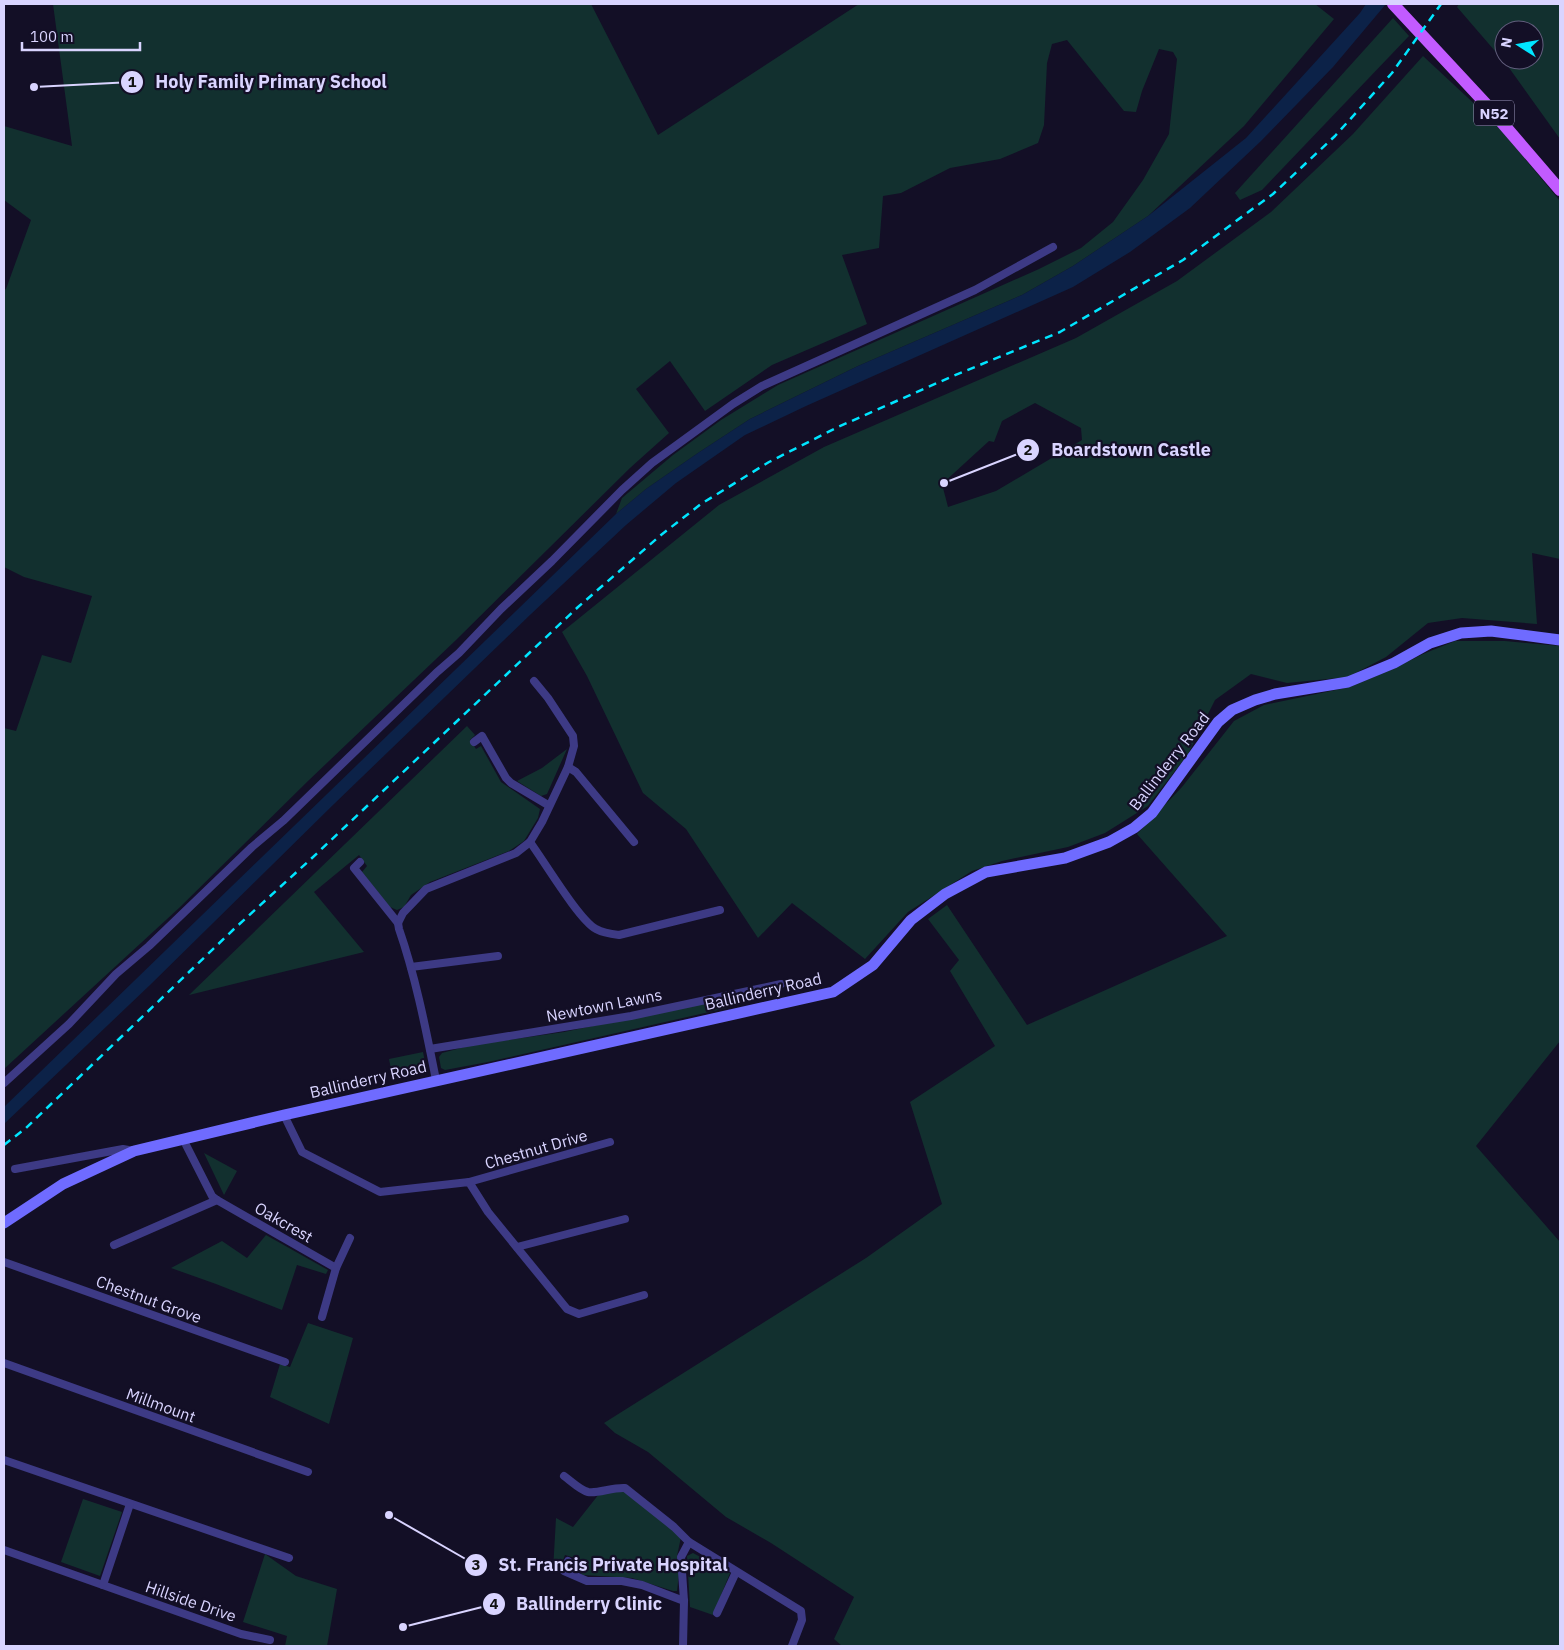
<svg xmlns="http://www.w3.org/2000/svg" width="1564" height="1650" font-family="'IBM Plex Sans',sans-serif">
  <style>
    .green { fill: #12302f; fill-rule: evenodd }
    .water { fill: #0c2248 }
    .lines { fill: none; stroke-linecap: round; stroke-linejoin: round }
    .street { stroke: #3d3a85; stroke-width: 8 }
    .secondary { stroke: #6f6bff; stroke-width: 11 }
    .primary { stroke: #c25bff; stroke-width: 12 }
    .rail { stroke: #00e5ff; stroke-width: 2.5; stroke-dasharray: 8 6; stroke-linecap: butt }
    .labels { text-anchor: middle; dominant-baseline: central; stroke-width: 4.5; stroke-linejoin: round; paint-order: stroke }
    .shield { fill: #130f26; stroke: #9e99be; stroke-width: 1 }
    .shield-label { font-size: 15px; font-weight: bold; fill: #d9d4ff }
    .street-label { font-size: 16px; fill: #d9d4ff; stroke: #130f26 }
    .leader { fill: none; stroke: #d9d4ff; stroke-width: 2 }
    .callout-dot { fill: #d9d4ff; stroke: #130f26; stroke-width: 2 }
    .mark-label { font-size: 15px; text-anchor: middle; font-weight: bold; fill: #111 }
    .callout-label { font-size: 18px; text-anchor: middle; font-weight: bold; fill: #d9d4ff; stroke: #130f26; stroke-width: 4.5; stroke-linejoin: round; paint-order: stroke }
  </style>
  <rect width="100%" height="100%" fill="#130f26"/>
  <!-- green -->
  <g class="green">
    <polygon points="53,4 591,4 658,135 859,4 1315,4 1334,19 1244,126 1148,216 1073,266 1022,295 858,366 750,419 698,453 646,489 616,514 622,498 673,455 721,420 778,385 1039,269 1081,248 1113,222 1143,180 1169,134 1177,59 1173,52 1159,49 1142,91 1136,112 1124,111 1067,40 1052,44 1047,63 1044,125 1038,143 1000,159 950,168 901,193 883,196 879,248 842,255 867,324 772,365 705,411 670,361 636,389 669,433 630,468 456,640 308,781 179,908 4,1069 4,728 16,731 42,655 71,663 92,596 24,577 4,567 4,290 6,289 31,220 4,200 4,126 72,146"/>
    <path d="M1459 4H1560V139L1507 65 1457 7ZM1504 30H1534V60H1504Z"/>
    <polygon points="1393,18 1409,36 1262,190 1240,200 1235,193"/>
    <path d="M1423 56 1496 124 1560 201V559L1532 553 1537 624 1462 618 1428 623 1386 657 1348 677 1287 683 1251 674 1215 700 1188 754 1148 806 1105 833 1068 847 1002 861 972 871 908 912 865 959 792 903 758 938 686 829 643 793 587 676 562 632 719 505 824 447 1076 338 1177 281 1271 212 1353 134ZM1035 403 1081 428 1082 440 996 491 948 507 942 484 989 441 994 442 1002 421Z"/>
    <polygon points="1455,641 1505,641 1560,646 1560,1041 1476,1146 1560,1242 1560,1646 842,1646 834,1639 854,1597 771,1543 726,1517 648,1452 615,1433 604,1423 866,1258 942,1204 910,1102 995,1046 950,971 959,960 928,919 947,905 1027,1025 1227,936 1137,834 1182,787 1234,721 1264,705 1350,687 1391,670 1423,654"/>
    <polygon points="467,726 475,735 470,740 476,749 481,746 501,782 540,809 538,818 524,841 509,851 430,882 411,895 404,907 397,910 390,907 362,872 367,866 359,855 314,892 364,952 189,995"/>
    <polygon points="567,749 547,794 541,796 517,781 542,768"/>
    <polygon points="726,998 727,1008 488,1062 445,1070 441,1068 439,1057 442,1053 472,1045 564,1032"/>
    <path d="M423 1052 426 1067C417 1076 405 1077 393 1079L389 1059Z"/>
    <polygon points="204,1153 237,1171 224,1195"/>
    <polygon points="266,1235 328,1270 326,1274 297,1265 282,1310 216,1284 171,1268 222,1241 247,1258"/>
    <polygon points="308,1323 353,1338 329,1424 270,1397 280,1364 290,1367"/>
    <polygon points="620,1490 628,1493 681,1537 677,1556 679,1574 677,1591 673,1591 632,1578 583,1575 576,1569 575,1558 565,1555 558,1573 553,1571 556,1518 573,1527 599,1494"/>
    <polygon points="83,1499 122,1512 100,1576 61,1562"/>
    <polygon points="693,1553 730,1573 713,1615 690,1607 687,1556"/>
    <polygon points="265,1554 296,1576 337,1589 327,1646 285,1646 287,1636 243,1622"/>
  </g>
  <!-- water -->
  <polygon class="water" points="1366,4 1386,4 1333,67 1261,141 1190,208 1130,252 1073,287 806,406 745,435 676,483 626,525 531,614 334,804 150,985 4,1124 4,1107 616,514 646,489 698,453 750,419 858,366 1022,295 1073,266 1148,216 1246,138 1360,13"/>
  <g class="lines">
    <!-- street -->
    <g class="street">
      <polyline points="474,742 482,736 506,778 511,783 548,805"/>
      <polyline points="568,767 576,772 634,842"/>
      <path d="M530 842C544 861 579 920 596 929 603 933 611 934 619 935L720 910"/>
      <polyline points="360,862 354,868 398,923"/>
      <polyline points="411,967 498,956"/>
      <polyline points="430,1049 631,1016 781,984"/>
      <path d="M436 1080C426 1030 416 978 399 929L398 923 403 913 426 889 516 853 530 842 542 822 568 767 574 746 573 736 548 698 534 681"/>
      <polyline points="4,1083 69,1024 116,974 149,946 252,847 283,821 436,673 459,653 501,609 552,561 622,490 652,463 733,404 762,386 975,290 1053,247"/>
      <polyline points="284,1115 302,1152 380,1192 469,1182 488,1212 567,1309 579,1314 644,1295"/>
      <polyline points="183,1139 212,1196 217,1200 336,1268"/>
      <polyline points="15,1169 123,1149 134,1151"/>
      <polyline points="469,1182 610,1142"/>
      <polyline points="114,1245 217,1200"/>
      <polyline points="517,1247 625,1219"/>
      <polyline points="4,1262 285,1362"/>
      <polyline points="322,1317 336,1268 350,1238"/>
      <polyline points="4,1363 308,1472"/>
      <polyline points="4,1460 289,1558"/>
      <path d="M564 1476C571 1481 580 1490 588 1492 597 1494 613 1487 625 1488L674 1527 689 1542"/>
      <polyline points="4,1550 241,1634 270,1640"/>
      <polyline points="568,1561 564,1571 587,1581 622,1581 642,1585 684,1601"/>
      <polyline points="103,1585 130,1504"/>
      <polyline points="717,1613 736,1572"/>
      <polyline points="683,1646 684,1601 681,1557 689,1542 801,1611 802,1620 792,1646"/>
    </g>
    <!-- secondary -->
    <polyline class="secondary" points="4,1223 63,1184 134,1151 284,1115 833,992 873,965 911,920 945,894 986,872 1065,858 1109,842 1134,828 1152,813 1218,722 1232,710 1255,700 1275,694 1348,682 1394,663 1430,643 1461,633 1491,631 1560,640"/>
    <!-- primary -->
    <polyline class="primary" points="1393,4 1486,104 1560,190"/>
    <!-- rail -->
    <polyline class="rail" points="4,1145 26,1128 234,929 312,858 578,607 661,535 701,504 769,462 838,427 953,376 1060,332 1183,260 1273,194 1335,136 1392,73 1441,4"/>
  </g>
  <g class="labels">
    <!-- shield labels -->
    <rect class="shield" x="1474" y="100.5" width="40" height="25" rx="4"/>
    <g class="shield-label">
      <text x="1494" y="113">N52</text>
    </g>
    <!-- street labels -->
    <g class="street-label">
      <text transform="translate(1169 761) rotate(-52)">Ballinderry Road</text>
      <text transform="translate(763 991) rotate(-13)">Ballinderry Road</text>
      <text transform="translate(604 1005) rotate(-11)">Newtown Lawns</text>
      <text transform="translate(368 1079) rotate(-13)">Ballinderry Road</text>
      <text transform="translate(536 1149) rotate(-16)">Chestnut Drive</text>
      <text transform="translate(284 1222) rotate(30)">Oakcrest</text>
      <text transform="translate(149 1299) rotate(20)">Chestnut Grove</text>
      <text transform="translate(161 1405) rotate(20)">Millmount</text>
      <text transform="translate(191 1601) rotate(19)">Hillside Drive</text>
    </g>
  </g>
  <!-- callouts -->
  <path class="leader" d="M34 87L132 82M944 483L1028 450M389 1515L476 1565M403 1627L494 1604"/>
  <g class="callout-dot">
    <circle cx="34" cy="87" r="5"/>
    <circle cx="944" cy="483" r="5"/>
    <circle cx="389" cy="1515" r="5"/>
    <circle cx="403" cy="1627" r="5"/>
    <circle cx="132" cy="82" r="12"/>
    <circle cx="1028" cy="450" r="12"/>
    <circle cx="476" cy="1565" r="12"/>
    <circle cx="494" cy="1604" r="12"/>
  </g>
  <g class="mark-label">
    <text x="132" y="87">1</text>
    <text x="1028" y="455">2</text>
    <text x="476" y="1570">3</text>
    <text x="494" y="1609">4</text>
  </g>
  <g class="callout-label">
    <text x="271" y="88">Holy Family Primary School</text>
    <text x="1131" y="456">Boardstown Castle</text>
    <text x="613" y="1571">St. Francis Private Hospital</text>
    <text x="589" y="1610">Ballinderry Clinic</text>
  </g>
  <!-- border -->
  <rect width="1564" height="1650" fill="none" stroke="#d9d4ff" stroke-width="10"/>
  <!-- north arrow -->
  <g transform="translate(1519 45) rotate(281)"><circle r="24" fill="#130f26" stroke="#625e7d"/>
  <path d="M0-4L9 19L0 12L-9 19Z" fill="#00e5ff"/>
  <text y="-8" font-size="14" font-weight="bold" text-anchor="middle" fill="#d9d4ff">N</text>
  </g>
  <!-- scale -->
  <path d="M22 42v8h118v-8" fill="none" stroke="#d9d4ff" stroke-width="2.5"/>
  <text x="30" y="42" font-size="15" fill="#d9d4ff" stroke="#130f26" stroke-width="4" paint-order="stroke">100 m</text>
</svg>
